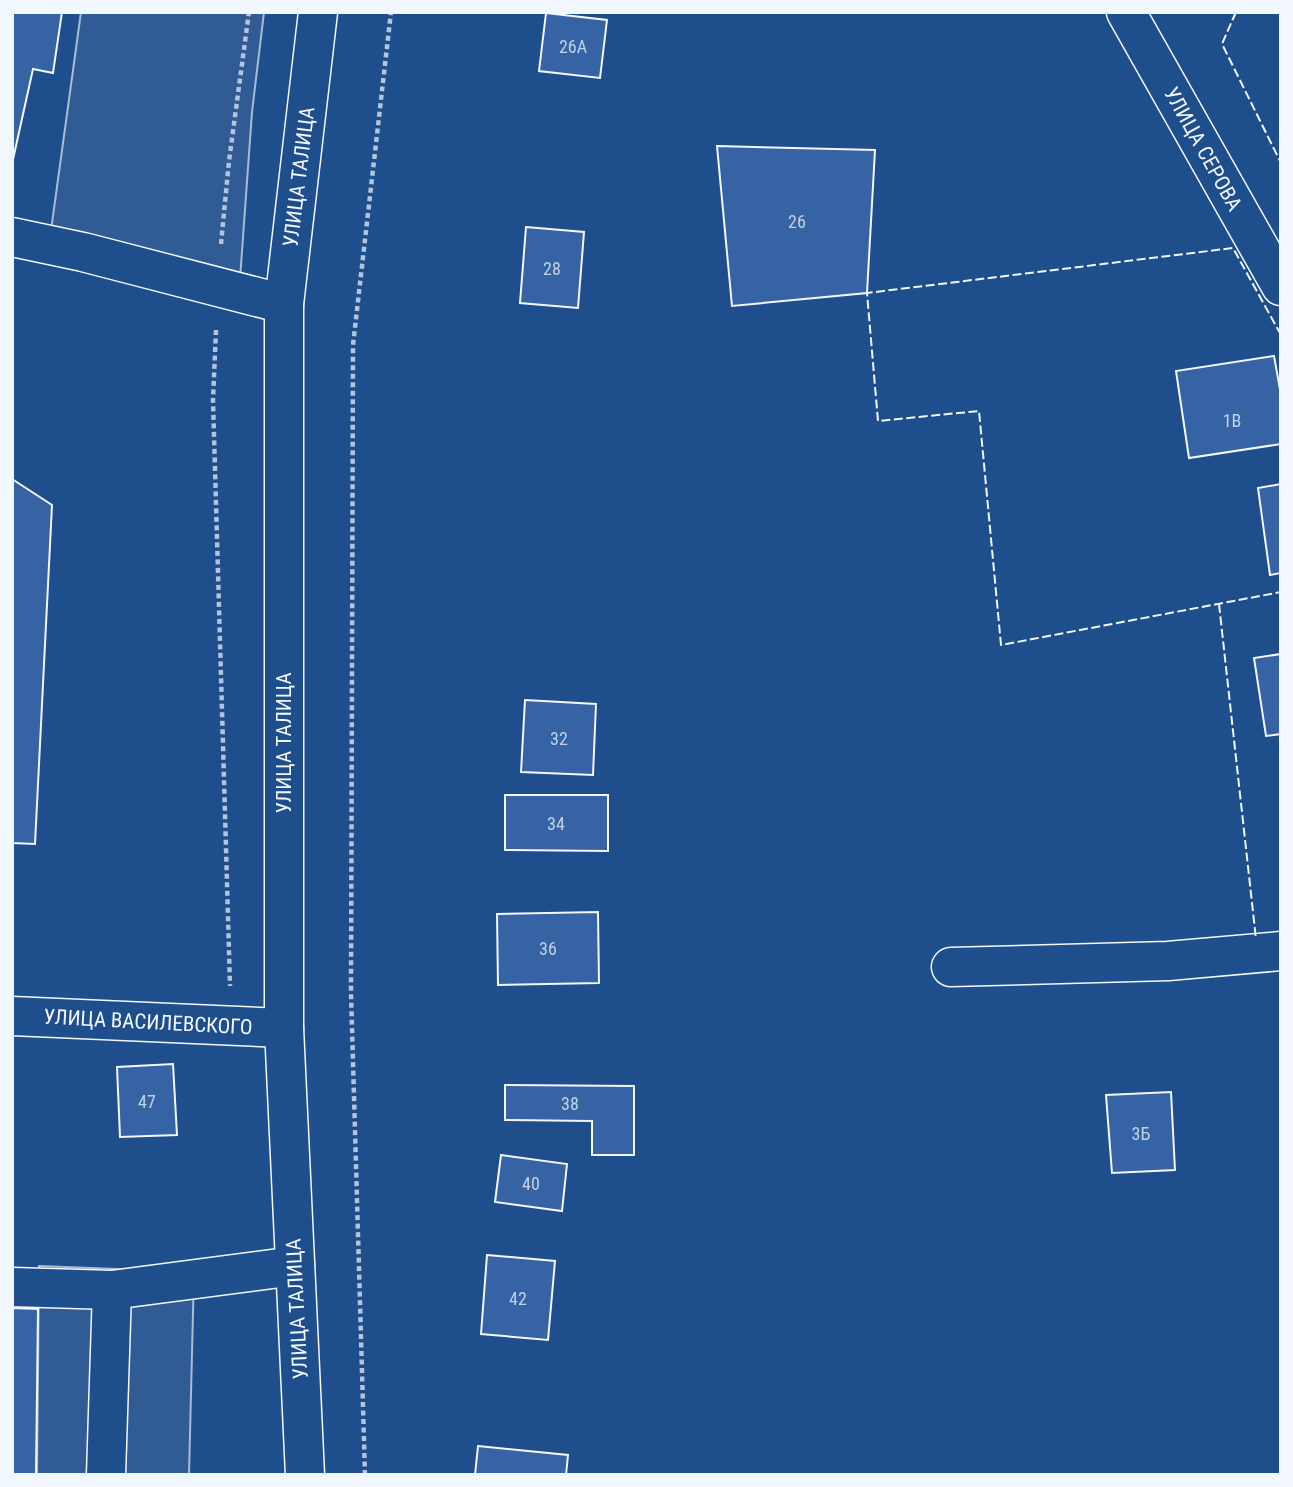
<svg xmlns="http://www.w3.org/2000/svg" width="1293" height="1487" font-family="'Roboto Condensed',sans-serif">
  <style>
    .built { fill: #305b95; stroke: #a8bbd7; stroke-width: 2 }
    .building { fill: #3563a3; stroke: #f2f6ff; stroke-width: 2 }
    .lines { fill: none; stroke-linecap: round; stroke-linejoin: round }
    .minor-casing { stroke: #f2f6ff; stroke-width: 41 }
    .major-casing { stroke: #f2f6ff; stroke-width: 41 }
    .path { stroke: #b3c4dc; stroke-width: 4.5; stroke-dasharray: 5 3.5; stroke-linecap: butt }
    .minor { stroke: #1f4e8c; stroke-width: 38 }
    .major { stroke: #1f4e8c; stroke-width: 38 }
    .fence { stroke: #f2f6ff; stroke-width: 2; stroke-dasharray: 9 3.5; stroke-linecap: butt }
    .labels { text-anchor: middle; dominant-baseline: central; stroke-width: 5; stroke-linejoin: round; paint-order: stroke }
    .number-label { font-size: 18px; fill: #c3d1e8 }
    .street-label { font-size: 21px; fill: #f2f6ff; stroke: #1f4e8c }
  </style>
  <rect width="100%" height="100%" fill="#1f4e8c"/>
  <!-- built -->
  <g class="built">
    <polygon points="81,12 264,12 252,112 239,293 49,245"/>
    <polygon points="39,1266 194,1272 189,1475 37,1475"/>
  </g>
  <!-- building -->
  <g class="building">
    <polygon points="12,12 62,12 53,73 33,69 12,164"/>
    <polygon points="546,13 607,20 600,78 539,71"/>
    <polygon points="717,146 875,150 867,293 732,306"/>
    <polygon points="526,227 584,232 578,308 520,303"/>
    <polygon points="1274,356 1281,395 1281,444 1189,458 1176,371"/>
    <polygon points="12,479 52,505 35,844 12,843"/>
    <polygon points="1281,484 1281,573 1270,575 1258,488"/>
    <polygon points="1281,654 1281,734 1266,736 1254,658"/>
    <polygon points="525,700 596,704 593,775 521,772"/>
    <polygon points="505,795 608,795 608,851 505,850"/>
    <polygon points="598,912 599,983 498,985 497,914"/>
    <polygon points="173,1064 177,1135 120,1137 117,1067"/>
    <polygon points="505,1085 634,1086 634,1155 592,1155 592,1121 505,1120"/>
    <polygon points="1171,1092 1175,1170 1112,1173 1106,1095"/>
    <polygon points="501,1155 567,1164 562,1211 495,1202"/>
    <polygon points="487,1255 555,1261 548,1340 481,1334"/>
    <polygon points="12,1308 38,1309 36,1475 12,1475"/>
    <polygon points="478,1446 568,1455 566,1475 475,1475"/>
  </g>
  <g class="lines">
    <defs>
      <g id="minor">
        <polyline points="1126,12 1281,286"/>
        <polyline points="12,237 83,252 284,304"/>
        <polyline points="951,967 1168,961 1281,951"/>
        <polyline points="12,1016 284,1028"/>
        <polyline points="12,1287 112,1290"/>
        <polyline points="106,1475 112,1290 295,1266"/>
      </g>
      <polyline id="major" points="305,1475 284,1028 284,304 318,12"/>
    </defs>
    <!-- minor casing -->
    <use href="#minor" class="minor-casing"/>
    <!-- major casing -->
    <use href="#major" class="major-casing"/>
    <!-- path -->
    <g class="path">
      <polyline points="221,244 229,161 249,12"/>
      <polyline points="216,330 213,400 230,986"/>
      <polyline points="365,1475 351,993 353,345 391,12"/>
    </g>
    <!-- minor -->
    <use href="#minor" class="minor"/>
    <!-- major -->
    <use href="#major" class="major"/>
    <!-- fence -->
    <g class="fence">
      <polyline points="1236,12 1222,44 1281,163"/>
      <polyline points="1281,335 1233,248 867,293 878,421 979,411 1001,645 1281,592"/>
      <polyline points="1219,604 1256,939"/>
    </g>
  </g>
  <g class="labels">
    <!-- number labels -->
    <g class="number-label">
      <text x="573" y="46">26А</text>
      <text x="797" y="221">26</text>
      <text x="552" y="268">28</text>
      <text x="1232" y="420">1В</text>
      <text x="559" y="738">32</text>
      <text x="556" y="823">34</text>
      <text x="548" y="948">36</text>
      <text x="147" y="1101">47</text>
      <text x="570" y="1103">38</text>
      <text x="1141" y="1133">3Б</text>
      <text x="531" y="1183">40</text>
      <text x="518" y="1298">42</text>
    </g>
    <!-- street labels -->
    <g class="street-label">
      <text transform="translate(1203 149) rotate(61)">УЛИЦА СЕРОВА</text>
      <text transform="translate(299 177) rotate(-83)">УЛИЦА ТАЛИЦА</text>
      <text transform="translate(284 743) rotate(-90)">УЛИЦА ТАЛИЦА</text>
      <text transform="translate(148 1022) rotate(3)">УЛИЦА ВАСИЛЕВСКОГО</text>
      <text transform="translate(297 1309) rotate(-93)">УЛИЦА ТАЛИЦА</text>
    </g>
  </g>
  <!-- border -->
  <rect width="1293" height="1487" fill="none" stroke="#f2f6ff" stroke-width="28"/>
</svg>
